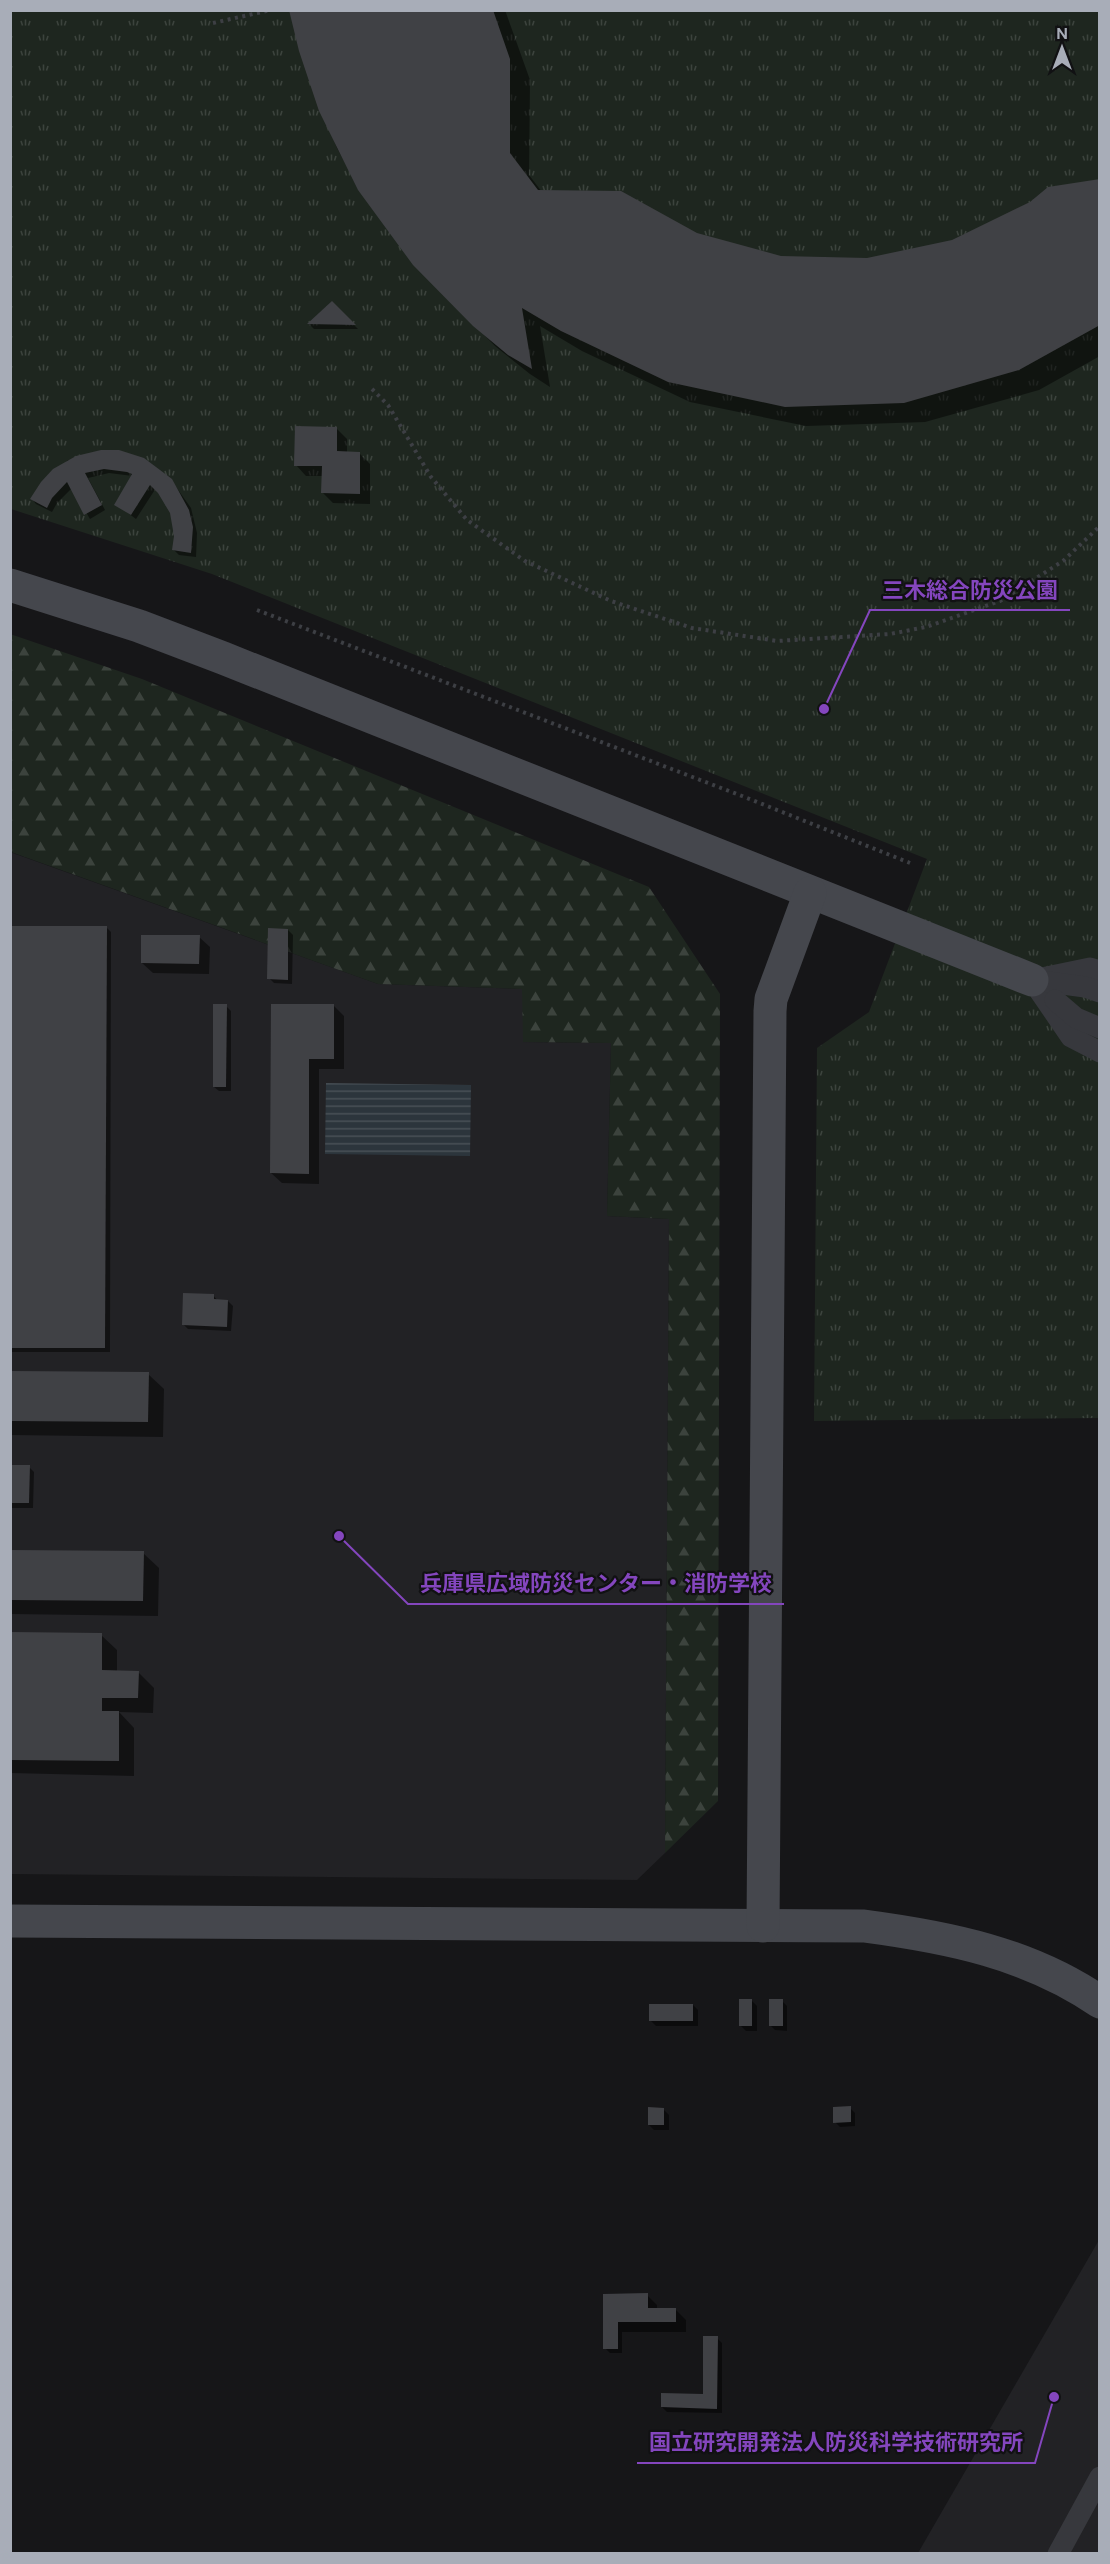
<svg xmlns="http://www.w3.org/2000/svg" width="1110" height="2564" font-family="'DM Sans','Noto Sans JP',sans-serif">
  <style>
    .built { fill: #222225 }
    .forest { fill: url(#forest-firs) }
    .park { fill: url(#park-tufts) }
    .water { fill: url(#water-rules) }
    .shadow { fill: #0007 }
    .building { fill: #404145 }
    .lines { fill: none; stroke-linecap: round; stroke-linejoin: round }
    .path { stroke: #3d3f44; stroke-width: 4; stroke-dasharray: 3 4.5; stroke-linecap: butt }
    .lane { stroke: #37383d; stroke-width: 21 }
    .secondary { stroke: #45474d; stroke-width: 33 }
    .leader { fill: none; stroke: #8446be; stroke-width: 2 }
    .callout-dot { fill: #8446be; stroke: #111113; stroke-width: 2 }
    .callout-label { font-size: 22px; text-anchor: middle; font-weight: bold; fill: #8446be; stroke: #111113; stroke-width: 4.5; stroke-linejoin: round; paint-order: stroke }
  </style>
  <defs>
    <pattern id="forest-firs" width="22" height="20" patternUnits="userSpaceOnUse" patternTransform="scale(1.5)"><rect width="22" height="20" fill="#1e261f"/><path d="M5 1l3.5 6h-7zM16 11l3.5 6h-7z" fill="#3c433d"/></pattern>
    <pattern id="park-tufts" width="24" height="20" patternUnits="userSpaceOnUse" patternTransform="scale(1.5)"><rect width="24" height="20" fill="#1e261f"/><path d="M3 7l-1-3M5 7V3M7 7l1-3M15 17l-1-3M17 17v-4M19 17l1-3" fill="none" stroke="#3c433d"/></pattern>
    <pattern id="water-rules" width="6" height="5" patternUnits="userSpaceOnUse" patternTransform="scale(1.5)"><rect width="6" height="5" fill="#2c353c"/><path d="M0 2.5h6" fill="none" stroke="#485056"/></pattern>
  </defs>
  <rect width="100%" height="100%" fill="#161618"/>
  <!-- built -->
  <g class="built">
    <polygon points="10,852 378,984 523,989 523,1042 611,1043 607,1216 669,1219 665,1853 637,1880 11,1874"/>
    <polygon points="1099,2240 1099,2553 918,2553"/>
  </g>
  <!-- forest -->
  <polygon class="forest" points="10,634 142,679 649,887 720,994 718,1801 665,1853 669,1219 607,1216 611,1043 523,1042 522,989 378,984 11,852"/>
  <!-- park -->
  <polygon class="park" points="10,11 1099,11 1099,1418 814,1421 817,1048 869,1012 927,859 212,574 11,509"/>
  <!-- water -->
  <polygon class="water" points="326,1083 471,1085 470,1156 325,1154"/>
  <!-- shadow -->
  <g class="shadow">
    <polygon points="291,10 505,10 530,80 529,175 542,192 780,257 867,260 952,242 1100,180 1100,356 1039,390 925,422 806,426 690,402 582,351 540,326 550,387 530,374 495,346 414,264 359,189 337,148 309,79"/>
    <polygon points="332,303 358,329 314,329 309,324"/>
    <polygon points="336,428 347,439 347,453 360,454 370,464 370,504 333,503 323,493 323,476 306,476 296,465"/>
    <polygon points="68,460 171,480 191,508 197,533 196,557 179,555 174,550 175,535 171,513 156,488 136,519 116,504 133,476 109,473 88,478 105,510 90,519 72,488 57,503 52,512 36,504 32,499"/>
    <polygon points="10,927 106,927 111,932 110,1352 10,1352"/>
    <polygon points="288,930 293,935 292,984 274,983 269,978"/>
    <polygon points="199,937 210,947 209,974 153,973 142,963"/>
    <polygon points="226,1006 231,1011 231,1091 219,1091 214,1087"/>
    <polygon points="272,1006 334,1006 344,1016 344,1069 319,1069 319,1184 282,1183 271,1173"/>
    <polygon points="213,1295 218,1301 228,1301 233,1306 231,1331 188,1329 183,1324"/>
    <polygon points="10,1372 148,1374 164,1389 163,1437 10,1435"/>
    <polygon points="10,1467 29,1467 34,1472 33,1508 10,1508"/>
    <polygon points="10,1551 143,1553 159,1568 158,1616 10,1614"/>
    <polygon points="10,1634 101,1635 117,1650 117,1672 138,1672 154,1688 153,1713 119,1712 134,1728 134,1776 10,1773"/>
    <polygon points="752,2001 757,2006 757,2031 746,2031 741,2026"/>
    <polygon points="782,2001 787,2006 787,2031 775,2030 770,2025"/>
    <polygon points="693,2005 698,2010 698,2026 656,2026 651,2021"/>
    <polygon points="850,2108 855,2113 855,2126 840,2127 835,2122"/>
    <polygon points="664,2110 669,2115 669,2130 654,2130 649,2125"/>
    <polygon points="647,2295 657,2305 657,2309 675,2309 686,2320 686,2332 622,2332 622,2353 610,2353 605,2348 605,2296"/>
    <polygon points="717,2338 722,2343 722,2413 667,2412 662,2407 704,2396"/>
  </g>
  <!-- building -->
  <g class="building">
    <polygon points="289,10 493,10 510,59 510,153 538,190 621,191 697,233 781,256 867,258 952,240 1030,202 1048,187 1100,179 1100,325 1019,370 904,403 785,407 668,382 561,331 522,308 532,369 508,355 473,326 413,265 358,190 319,111 299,51"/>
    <polygon points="332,301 356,325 307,324"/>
    <polygon points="295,426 337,427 337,451 360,452 360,494 321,493 322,466 294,466"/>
    <polygon points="101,450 119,450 144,458 172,479 189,510 193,527 191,553 172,550 174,536 170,513 158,493 150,485 131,515 114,505 132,474 127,472 104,469 85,473 102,505 84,515 67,482 52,498 47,508 30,499 41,482 53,469 76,456"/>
    <polygon points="10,926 107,926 105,1348 10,1348"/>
    <polygon points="268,928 288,929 288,980 267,979"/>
    <polygon points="141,935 200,935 199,964 141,963"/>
    <polygon points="213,1004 227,1004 226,1087 213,1087"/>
    <polygon points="271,1004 334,1004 334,1059 309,1059 309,1174 270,1173"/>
    <polygon points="183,1293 214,1294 214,1299 228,1300 227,1327 182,1325"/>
    <polygon points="10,1371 149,1372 148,1422 10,1421"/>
    <polygon points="10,1465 30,1465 29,1503 10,1503"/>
    <polygon points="10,1550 144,1551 143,1601 10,1600"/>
    <polygon points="10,1632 102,1633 102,1670 139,1671 138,1698 102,1698 102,1711 119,1711 119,1761 10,1760"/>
    <rect x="739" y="1999" width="13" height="27"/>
    <rect x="769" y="1999" width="14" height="27"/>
    <rect x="649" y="2004" width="44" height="17"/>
    <polygon points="851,2106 851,2122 833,2123 833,2107"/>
    <polygon points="648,2107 664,2108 664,2125 648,2125"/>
    <polygon points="648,2293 648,2308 676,2308 676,2322 618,2322 618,2349 603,2349 603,2294"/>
    <polygon points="703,2336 718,2336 717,2409 661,2407 661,2393 703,2394"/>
  </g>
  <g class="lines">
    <!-- path -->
    <g class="path">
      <polyline points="213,23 271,10"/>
      <polyline points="372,389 388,405 431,477 467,520 525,561 611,601 692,628 777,641 890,634 926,627 1000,601 1063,561 1100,526"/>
      <polyline points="257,610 742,796 910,863"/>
    </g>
    <!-- lane -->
    <g class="lane">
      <polyline points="1032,980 1071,1037 1100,1052"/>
      <polyline points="1032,980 1090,968 1100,971"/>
      <polyline points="1048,982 1085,987 1100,992"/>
      <polyline points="1055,1000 1076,1018 1100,1028"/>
      <polyline points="1058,2554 1100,2477"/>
    </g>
    <!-- secondary -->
    <g class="secondary">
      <polyline points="10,585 139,626 223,658 1032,980"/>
      <path d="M10 1921 864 1926C947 1937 1029 1953 1100 2002"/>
      <polyline points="763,1926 770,1011 771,999 810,893"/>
    </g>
  </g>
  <!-- callouts -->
  <path class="leader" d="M824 709L870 610H1070M339 1536L408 1604H784M1054 2397L1035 2463H637"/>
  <g class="callout-dot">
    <circle cx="824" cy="709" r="6"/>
    <circle cx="339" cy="1536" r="6"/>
    <circle cx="1054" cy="2397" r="6"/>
  </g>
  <g class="callout-label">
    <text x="970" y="598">三木総合防災公園</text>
    <text x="596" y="1591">兵庫県広域防災センター・消防学校</text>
    <text x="836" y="2450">国立研究開発法人防災科学技術研究所</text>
  </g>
  <!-- border -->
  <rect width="1110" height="2564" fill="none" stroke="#a8adb8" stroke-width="24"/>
  <!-- north arrow -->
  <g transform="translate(1062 48)" stroke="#111113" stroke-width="4.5" paint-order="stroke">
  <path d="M0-4.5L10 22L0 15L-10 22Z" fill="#a8adb8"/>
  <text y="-9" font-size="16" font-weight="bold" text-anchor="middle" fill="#a8adb8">N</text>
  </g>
</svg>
